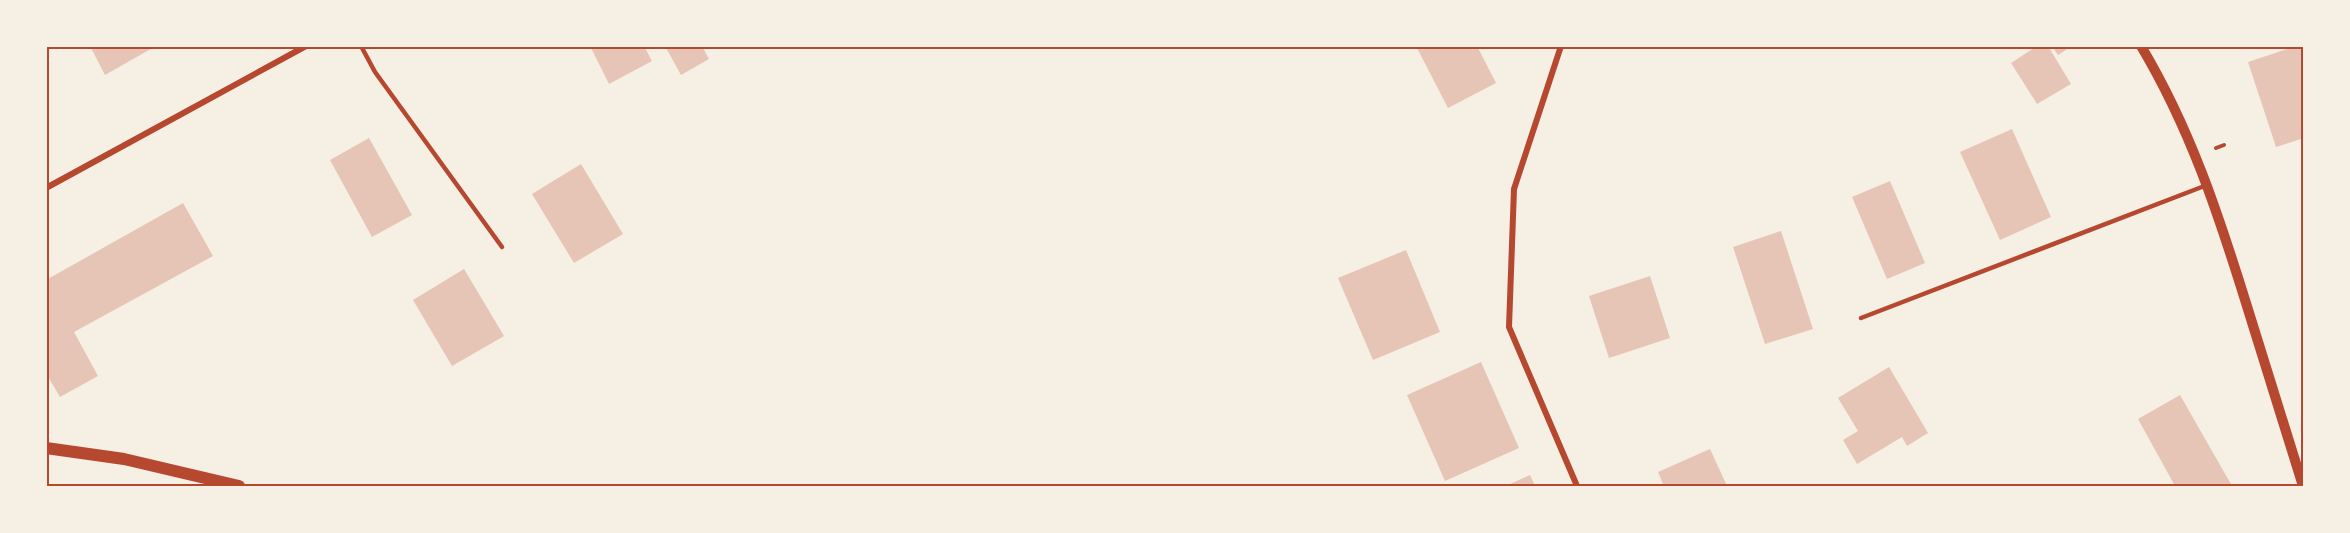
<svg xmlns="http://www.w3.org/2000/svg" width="2350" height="533" font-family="'Varela Round',sans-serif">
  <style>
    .building { fill: #e6c5b7 }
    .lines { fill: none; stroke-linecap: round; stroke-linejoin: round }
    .path { stroke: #b5482f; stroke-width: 4 }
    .service { stroke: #b5482f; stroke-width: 4.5 }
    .minor { stroke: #b5482f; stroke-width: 6 }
    .tertiary { stroke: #b5482f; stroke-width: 10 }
    .secondary { stroke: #b5482f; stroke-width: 12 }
    .neatline { fill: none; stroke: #b5482f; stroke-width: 2 }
  </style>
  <rect width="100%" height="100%" fill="#f6efe4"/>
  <!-- building -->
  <g class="building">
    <polygon points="90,46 156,46 105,75"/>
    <polygon points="590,46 644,46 652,61 609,84"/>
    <polygon points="665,46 702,46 709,59 681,75"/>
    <polygon points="1416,46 1477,46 1496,83 1448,108"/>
    <polygon points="2037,46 2048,46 2071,84 2037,104 2011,63"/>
    <polygon points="2052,46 2072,46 2058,55"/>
    <polygon points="2296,46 2304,46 2304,138 2276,147 2248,62"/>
    <polygon points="2012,129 2051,217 2000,240 1960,152"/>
    <polygon points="369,138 412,215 372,237 330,160"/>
    <polygon points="581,164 623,234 574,263 532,194"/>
    <polygon points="1890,181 1925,263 1887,279 1852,197"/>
    <polygon points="183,203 213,256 74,332 98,376 60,397 46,373 46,280"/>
    <polygon points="1781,231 1813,329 1765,344 1733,247"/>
    <polygon points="1406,250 1440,332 1373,360 1338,278"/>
    <polygon points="464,269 504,336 452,366 413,300"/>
    <polygon points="1650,276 1670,338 1609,358 1589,296"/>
    <polygon points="1481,362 1519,448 1445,481 1407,395"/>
    <polygon points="1889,367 1928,433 1907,446 1902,437 1857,464 1843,440 1858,431 1838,398"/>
    <polygon points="2180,395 2232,486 2175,486 2138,419"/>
    <polygon points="1710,449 1727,486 1664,486 1658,472"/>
    <polygon points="1530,475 1535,486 1506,486"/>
  </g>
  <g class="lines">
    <!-- path -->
    <polyline class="path" points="2216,148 2224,145"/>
    <!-- service -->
    <g class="service">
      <polyline points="361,46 375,72 502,247"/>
      <polyline points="1861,318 2207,185"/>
    </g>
    <!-- minor -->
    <g class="minor">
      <polyline points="1561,46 1514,189 1509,327 1577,486"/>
      <polyline points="46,188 306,46"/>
    </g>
    <!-- tertiary -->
    <path class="tertiary" d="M2141 46C2190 128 2218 213 2246 303 2265 364 2284 425 2303 486"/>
    <!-- secondary -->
    <polyline class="secondary" points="46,448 124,459 239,486"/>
  </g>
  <!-- border -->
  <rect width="2350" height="533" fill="none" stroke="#f6efe4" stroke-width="96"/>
  <rect x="48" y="48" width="2254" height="437" class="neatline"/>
</svg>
